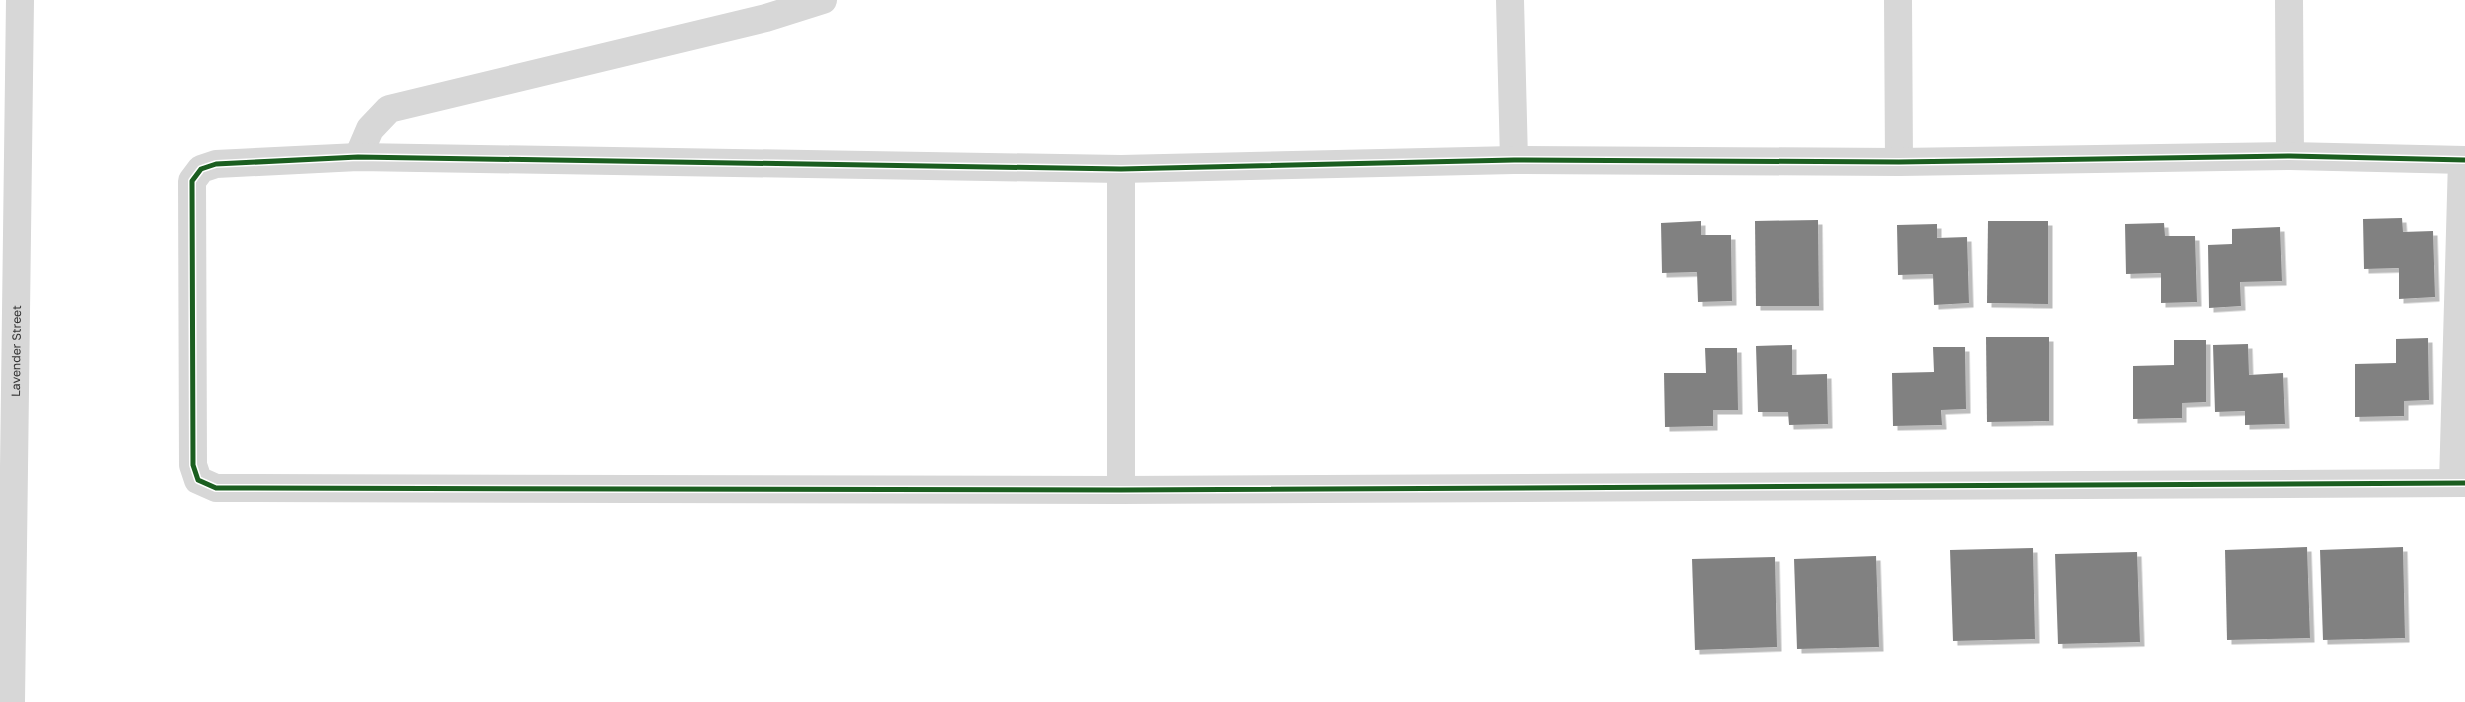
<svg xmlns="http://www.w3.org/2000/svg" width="2465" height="702" font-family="'Golos Text',sans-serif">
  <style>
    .building { fill: #818181; filter: url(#shadow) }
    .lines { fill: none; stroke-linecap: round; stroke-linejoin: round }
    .minor { stroke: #d7d7d7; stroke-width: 28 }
    .cycleway-casing { stroke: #fff; stroke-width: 8 }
    .cycleway { stroke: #1b5e20; stroke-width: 5 }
    .labels { text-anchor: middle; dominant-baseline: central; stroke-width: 5; stroke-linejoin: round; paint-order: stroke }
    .street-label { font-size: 12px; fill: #333; stroke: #fff }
  </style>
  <defs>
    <filter id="shadow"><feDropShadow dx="4.5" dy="4.5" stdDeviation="0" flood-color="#0004"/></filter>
  </defs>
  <rect width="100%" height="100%" fill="#fff"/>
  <!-- building -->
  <g class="building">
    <polygon points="2402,218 2403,232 2433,231 2435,297 2399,299 2399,268 2364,269 2363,219"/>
    <polygon points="1818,220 1819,306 1756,306 1755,221"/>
    <polygon points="1701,221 1701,235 1731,235 1732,301 1698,302 1697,272 1662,273 1661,223"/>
    <polygon points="1988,221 2048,221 2048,304 1987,303"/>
    <polygon points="2164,223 2165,236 2195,236 2197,302 2161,303 2161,273 2126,274 2125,224"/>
    <polygon points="1937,224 1937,238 1967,237 1969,303 1934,305 1933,274 1898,275 1897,225"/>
    <polygon points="2280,227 2282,281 2240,282 2241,306 2209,308 2208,245 2232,244 2232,229"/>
    <polygon points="1986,337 2049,337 2049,421 1987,422"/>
    <polygon points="2428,338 2429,400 2404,401 2404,416 2355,417 2355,364 2396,363 2396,339"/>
    <polygon points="2174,340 2206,340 2206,402 2182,403 2182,418 2133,419 2133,366 2174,365"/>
    <polygon points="2248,344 2249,375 2283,373 2285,424 2245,425 2245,411 2215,412 2213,345"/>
    <polygon points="1792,345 1792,375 1827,374 1828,424 1789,425 1788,412 1758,412 1756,346"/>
    <polygon points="1933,347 1965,347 1966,409 1941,410 1942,425 1893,426 1892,373 1934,372"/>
    <polygon points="1705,348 1737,348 1738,410 1713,410 1713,426 1665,427 1664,373 1706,373"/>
    <polygon points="2307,547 2310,638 2227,640 2225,550"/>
    <polygon points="2403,547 2405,638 2323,640 2320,550"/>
    <polygon points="2033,548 2035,639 1953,641 1950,550"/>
    <polygon points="2137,552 2140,642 2058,644 2055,554"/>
    <polygon points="1876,556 1879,647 1797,649 1794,559"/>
    <polygon points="1775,557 1777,647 1695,650 1692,559"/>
  </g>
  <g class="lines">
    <!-- minor -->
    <g class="minor">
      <polyline points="1510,0 1514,160"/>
      <polyline points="1898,0 1899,162"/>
      <polyline points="2289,0 2290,156"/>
      <polyline points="358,157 370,129 389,109 766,18 823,0"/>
      <polyline points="2465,160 2290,156 1899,162 1514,160 1121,169 358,157 216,164 201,169 192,181 193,465 198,480 216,488 1121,490 2465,483"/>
      <polyline points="2453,483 2462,160"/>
      <polyline points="1121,490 1121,169"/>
      <path id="s1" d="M11 702 20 0"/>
    </g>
    <defs>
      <polyline id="cycleway" points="2465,160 2290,156 1899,162 1514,160 1121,169 358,157 216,164 201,169 192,181 193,465 198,480 216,488 1121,490 2465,483"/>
    </defs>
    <!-- cycleway casing -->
    <use href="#cycleway" class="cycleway-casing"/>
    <!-- cycleway -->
    <use href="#cycleway" class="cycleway"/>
  </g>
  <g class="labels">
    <!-- street labels -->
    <g class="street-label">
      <text stroke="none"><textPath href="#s1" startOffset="351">Lavender Street</textPath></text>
    </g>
  </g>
</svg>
